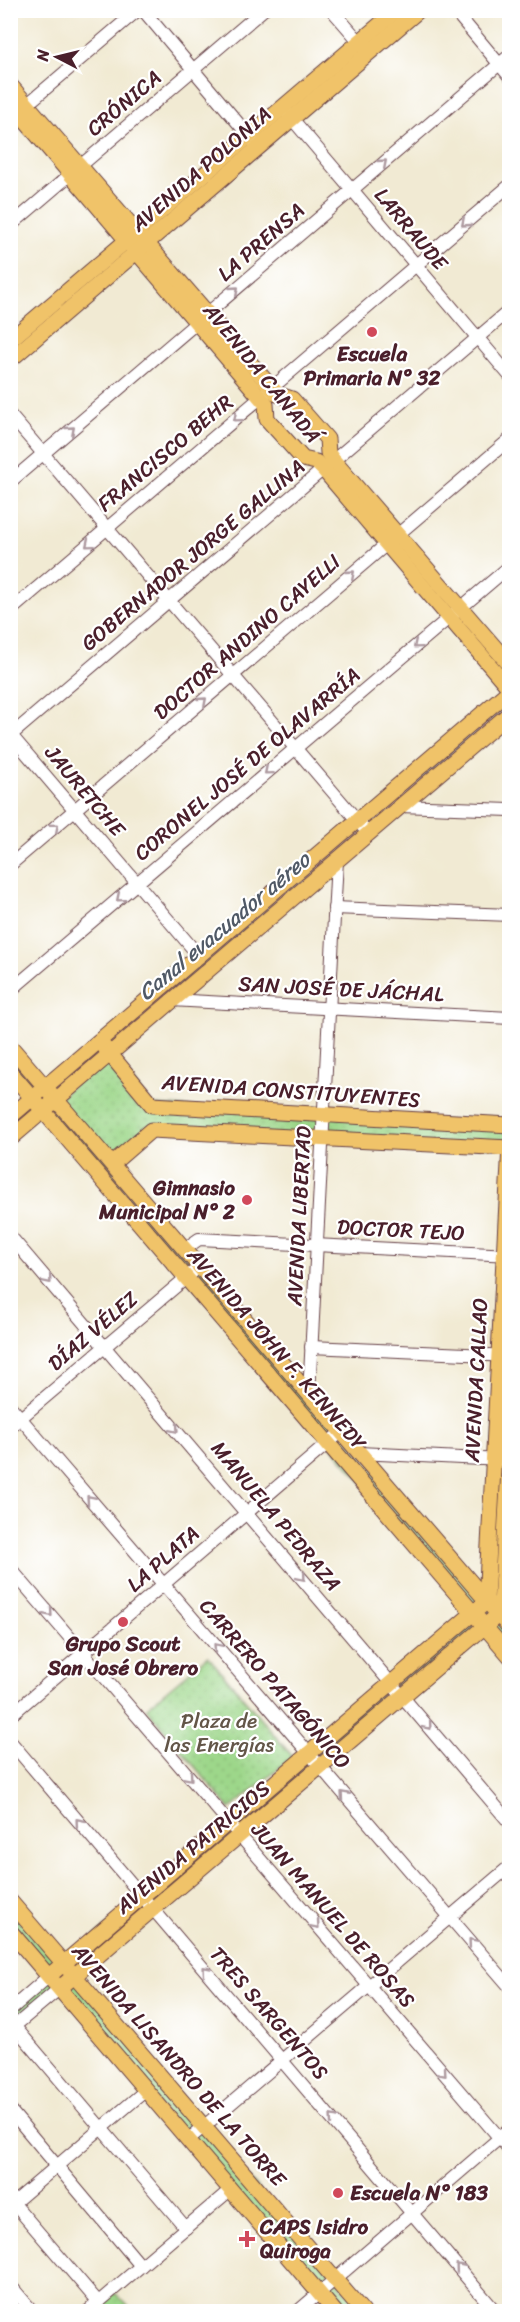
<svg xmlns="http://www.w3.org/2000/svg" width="520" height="2322" font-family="Sriracha,sans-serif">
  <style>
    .grass { fill: url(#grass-dots); stroke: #747b5a; stroke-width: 1.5; fill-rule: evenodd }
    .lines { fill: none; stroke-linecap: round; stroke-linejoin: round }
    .stream { stroke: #5ac6d4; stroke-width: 2 }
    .minor-casing { stroke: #633d44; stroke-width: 14 }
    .major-casing { stroke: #633d44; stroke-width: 17 }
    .minor { stroke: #fff; stroke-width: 12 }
    .major { stroke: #f0c369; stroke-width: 15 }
    .oneway { stroke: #ae9aa0 }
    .poi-dot { fill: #d1495b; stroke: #fff; stroke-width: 2 }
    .labels { text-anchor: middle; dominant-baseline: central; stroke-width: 4.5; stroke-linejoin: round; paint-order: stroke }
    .street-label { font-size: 21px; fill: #4a1f2b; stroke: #fff }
    .poi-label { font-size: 21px; font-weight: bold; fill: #4a1f2b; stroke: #fff }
    .park-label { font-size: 21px; fill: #635648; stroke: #fff }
    .water-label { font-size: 22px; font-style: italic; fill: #505966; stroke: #fff }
  </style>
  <defs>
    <pattern id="grass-dots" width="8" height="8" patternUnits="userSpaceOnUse" patternTransform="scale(1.5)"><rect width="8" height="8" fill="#9dd78a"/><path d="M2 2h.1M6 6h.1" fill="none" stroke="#89b877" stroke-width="1.8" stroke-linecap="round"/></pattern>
  </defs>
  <rect width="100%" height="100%" fill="#fff"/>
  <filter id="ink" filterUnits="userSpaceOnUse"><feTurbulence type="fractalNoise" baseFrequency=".0167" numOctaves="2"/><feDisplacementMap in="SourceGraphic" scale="12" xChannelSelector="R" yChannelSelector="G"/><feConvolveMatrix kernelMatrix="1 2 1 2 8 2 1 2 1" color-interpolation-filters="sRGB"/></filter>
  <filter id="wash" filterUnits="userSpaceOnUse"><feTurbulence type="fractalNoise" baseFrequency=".008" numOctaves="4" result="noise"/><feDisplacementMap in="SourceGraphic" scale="24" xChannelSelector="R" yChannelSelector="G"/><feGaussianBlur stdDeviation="1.35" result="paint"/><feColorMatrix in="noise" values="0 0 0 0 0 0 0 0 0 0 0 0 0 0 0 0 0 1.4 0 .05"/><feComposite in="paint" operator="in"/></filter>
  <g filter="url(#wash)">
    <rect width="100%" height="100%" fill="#f1ead3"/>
    <!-- grass -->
    <g class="grass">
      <path d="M10 1046 57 1099 110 1054 152 1105 509 1125 510 1451 501 1606 509 1628V1656L485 1626 75 1976 363 2311H335L60 1989 11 2030V2010L49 1976 11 1931V1901L64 1963 473 1612 11 1072ZM151 1130 509 1148 485 1601 114 1162Z"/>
      <polygon points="208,1656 293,1757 230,1809 146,1708"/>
      <polygon points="115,2293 133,2311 91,2312"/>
    </g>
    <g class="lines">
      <!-- stream -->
      <g class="stream">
        <polyline points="374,819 507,704"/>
        <polyline points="156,1003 315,870"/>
        <polyline points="60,1085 100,1052"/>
      </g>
    </g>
  </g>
  <g filter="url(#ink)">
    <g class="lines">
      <defs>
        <g id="minor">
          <polyline points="143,10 254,142"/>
          <polyline points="332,10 365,48"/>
          <polyline points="454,10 510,77"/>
          <polyline points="288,114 510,376"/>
          <polyline points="10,119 138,10"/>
          <polyline points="10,226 263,10"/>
          <polyline points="10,415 368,833"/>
          <polyline points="10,482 510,55"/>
          <polyline points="10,611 510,185"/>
          <polyline points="10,734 199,956"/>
          <polyline points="10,736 510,310"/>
          <polyline points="400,806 510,810"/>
          <polyline points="10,865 510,439"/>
          <polyline points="334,908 510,915"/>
          <polyline points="10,991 510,566"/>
          <polyline points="171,1000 510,1018"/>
          <polyline points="10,1236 510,1823"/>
          <polyline points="186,1248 199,1239 510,1255"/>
          <polyline points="311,1347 510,1356"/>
          <polyline points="309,1394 337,860"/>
          <polyline points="10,1406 510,1987"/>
          <polyline points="10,1427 193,1272"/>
          <polyline points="359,1453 502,1460"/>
          <polyline points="10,1568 510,2150"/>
          <polyline points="10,1716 341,1432"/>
          <polyline points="10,1741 496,2312"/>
          <polyline points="10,2010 49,1976"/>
          <polyline points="10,2021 186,2228"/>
          <polyline points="10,2030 60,1988"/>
          <polyline points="10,2110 141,2266"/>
          <polyline points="188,2140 510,1866"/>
          <polyline points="10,2199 98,2302"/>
          <polyline points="10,2206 146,2090"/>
          <polyline points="10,2285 33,2312"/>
          <polyline points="87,2312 230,2190"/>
          <polyline points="297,2312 510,2129"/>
        </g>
        <g id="major">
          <polyline points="10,85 277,394 292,399 327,439 328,453 333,460 510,665"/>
          <polyline points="10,103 266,404 267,419 303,459 316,462 323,469 510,689"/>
          <polyline points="10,340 397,10"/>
          <polyline points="10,360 419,10"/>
          <polyline points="10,1046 510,1628"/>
          <polyline points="105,1048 152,1105 510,1125"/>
          <polyline points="10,1072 510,1656"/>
          <polyline points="10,1117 510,690"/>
          <polyline points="10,1139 510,713"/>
          <polyline points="113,1163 151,1130 510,1148"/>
          <polyline points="10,1901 363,2312"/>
          <polyline points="10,1931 335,2312"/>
          <polyline points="49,1976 486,1602 510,1145"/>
          <polyline points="60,1988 498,1615 501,1606 510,1451"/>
        </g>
      </defs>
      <!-- minor casing -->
      <use href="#minor" class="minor-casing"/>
      <!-- major casing -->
      <use href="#major" class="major-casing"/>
      <!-- minor -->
      <use href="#minor" class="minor"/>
      <!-- major -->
      <use href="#major" class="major"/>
    </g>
    <!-- one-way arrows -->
    <defs><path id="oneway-chevron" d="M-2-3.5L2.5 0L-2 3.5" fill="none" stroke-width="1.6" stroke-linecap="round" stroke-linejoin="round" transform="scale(1.5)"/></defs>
    <g class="oneway">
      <use href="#oneway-chevron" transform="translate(383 163) rotate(-41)"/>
      <use href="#oneway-chevron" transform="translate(465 223) rotate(139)"/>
      <use href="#oneway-chevron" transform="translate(235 290) rotate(-41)"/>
      <use href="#oneway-chevron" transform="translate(237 418) rotate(140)"/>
      <use href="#oneway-chevron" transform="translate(71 430) rotate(-41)"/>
      <use href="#oneway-chevron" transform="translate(89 544) rotate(140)"/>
      <use href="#oneway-chevron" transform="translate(351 574) rotate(-41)"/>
      <use href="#oneway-chevron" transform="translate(417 645) rotate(140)"/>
      <use href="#oneway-chevron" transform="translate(203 701) rotate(-41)"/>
      <use href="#oneway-chevron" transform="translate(268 771) rotate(140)"/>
      <use href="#oneway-chevron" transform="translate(55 827) rotate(-40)"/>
      <use href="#oneway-chevron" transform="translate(120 898) rotate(140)"/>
      <use href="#oneway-chevron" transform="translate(48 1280) rotate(50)"/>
      <use href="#oneway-chevron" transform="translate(175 1429) rotate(49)"/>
      <use href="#oneway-chevron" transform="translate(90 1499) rotate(-131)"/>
      <use href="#oneway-chevron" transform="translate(302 1577) rotate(50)"/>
      <use href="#oneway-chevron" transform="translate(49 1613) rotate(49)"/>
      <use href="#oneway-chevron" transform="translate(217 1647) rotate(-131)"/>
      <use href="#oneway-chevron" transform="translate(428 1726) rotate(50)"/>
      <use href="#oneway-chevron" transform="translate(189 1777) rotate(49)"/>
      <use href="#oneway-chevron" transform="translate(344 1795) rotate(-131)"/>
      <use href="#oneway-chevron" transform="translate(79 1822) rotate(-130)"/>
      <use href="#oneway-chevron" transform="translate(316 1925) rotate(49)"/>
      <use href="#oneway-chevron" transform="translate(472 1942) rotate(-130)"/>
      <use href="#oneway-chevron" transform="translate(206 1970) rotate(-131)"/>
      <use href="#oneway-chevron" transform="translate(443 2073) rotate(49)"/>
      <use href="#oneway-chevron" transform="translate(333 2118) rotate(-131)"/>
      <use href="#oneway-chevron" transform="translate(459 2267) rotate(-130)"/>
    </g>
  </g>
  <!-- markers -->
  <g class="poi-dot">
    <circle cx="372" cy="332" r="6"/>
    <circle cx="247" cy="1200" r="6"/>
    <circle cx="123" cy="1622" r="6"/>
    <circle cx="338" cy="2193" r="6"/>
    <path d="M244 2230h6v6h6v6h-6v6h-6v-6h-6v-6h6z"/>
  </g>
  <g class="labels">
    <!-- street labels -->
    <g class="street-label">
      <text transform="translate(124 103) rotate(-40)">CRÓNICA</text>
      <text transform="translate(201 169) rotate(-41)">AVENIDA POLONIA</text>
      <text transform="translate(411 229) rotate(50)">LARRAUDE</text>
      <text transform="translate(261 242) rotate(-41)">LA PRENSA</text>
      <text transform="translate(262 373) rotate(51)">AVENIDA CANADÁ</text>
      <text transform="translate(165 453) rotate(-40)">FRANCISCO BEHR</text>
      <text transform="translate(193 555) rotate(-40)">GOBERNADOR JORGE GALLINA</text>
      <text transform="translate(247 637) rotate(-41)">DOCTOR ANDINO CAYELLI</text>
      <text transform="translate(247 764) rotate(-40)">CORONEL JOSÉ DE OLAVARRÍA</text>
      <text transform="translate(85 791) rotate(50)">JAURETCHE</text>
      <text transform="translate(341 989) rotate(3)">SAN JOSÉ DE JÁCHAL</text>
      <text transform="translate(291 1091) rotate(4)">AVENIDA CONSTITUYENTES</text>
      <text transform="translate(299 1216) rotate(-87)">AVENIDA LIBERTAD</text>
      <text transform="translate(401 1230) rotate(3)">DOCTOR TEJO</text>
      <text transform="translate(93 1331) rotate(-40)">DÍAZ VÉLEZ</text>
      <text transform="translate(277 1349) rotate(49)">AVENIDA JOHN F. KENNEDY</text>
      <text transform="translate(476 1380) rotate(-87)">AVENIDA CALLAO</text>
      <text transform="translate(276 1516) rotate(50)">MANUELA PEDRAZA</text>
      <text transform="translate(163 1559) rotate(-41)">LA PLATA</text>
      <text transform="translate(275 1684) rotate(49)">CARRERO PATAGÓNICO</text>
      <text transform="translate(193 1847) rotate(-40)">AVENIDA PATRICIOS</text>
      <text transform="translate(333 1915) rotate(49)">JUAN MANUEL DE ROSAS</text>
      <text transform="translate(269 2013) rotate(49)">TRES SARGENTOS</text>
      <text transform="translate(179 2065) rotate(49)">AVENIDA LISANDRO DE LA TORRE</text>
    </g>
    <!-- poi labels -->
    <g class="poi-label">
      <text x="372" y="354">Escuela<tspan x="372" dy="24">Primaria N° 32</tspan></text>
      <text x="235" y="1188" text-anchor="end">Gimnasio<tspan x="235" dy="24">Municipal N° 2</tspan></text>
      <text x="123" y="1644">Grupo Scout<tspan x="123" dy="24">San José Obrero</tspan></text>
      <text x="350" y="2193" text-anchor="start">Escuela N° 183</text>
      <text x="260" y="2227" text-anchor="start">CAPS Isidro<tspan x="260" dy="24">Quiroga</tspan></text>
    </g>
    <!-- park labels -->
    <g class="park-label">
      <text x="219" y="1721">Plaza de<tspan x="219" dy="24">las Energías</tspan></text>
    </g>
    <!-- water labels -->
    <g class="water-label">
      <text transform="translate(224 926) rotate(-40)">Canal evacuador aéreo</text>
    </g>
  </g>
  <!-- margin -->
  <rect width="520" height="2322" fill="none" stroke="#fff" stroke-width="36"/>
  <!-- north arrow -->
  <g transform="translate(57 57) rotate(277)" stroke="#ffffff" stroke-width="4.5" paint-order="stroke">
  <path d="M0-4.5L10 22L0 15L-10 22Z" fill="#4a1f2b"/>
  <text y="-9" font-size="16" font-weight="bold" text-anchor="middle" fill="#4a1f2b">N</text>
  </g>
</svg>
